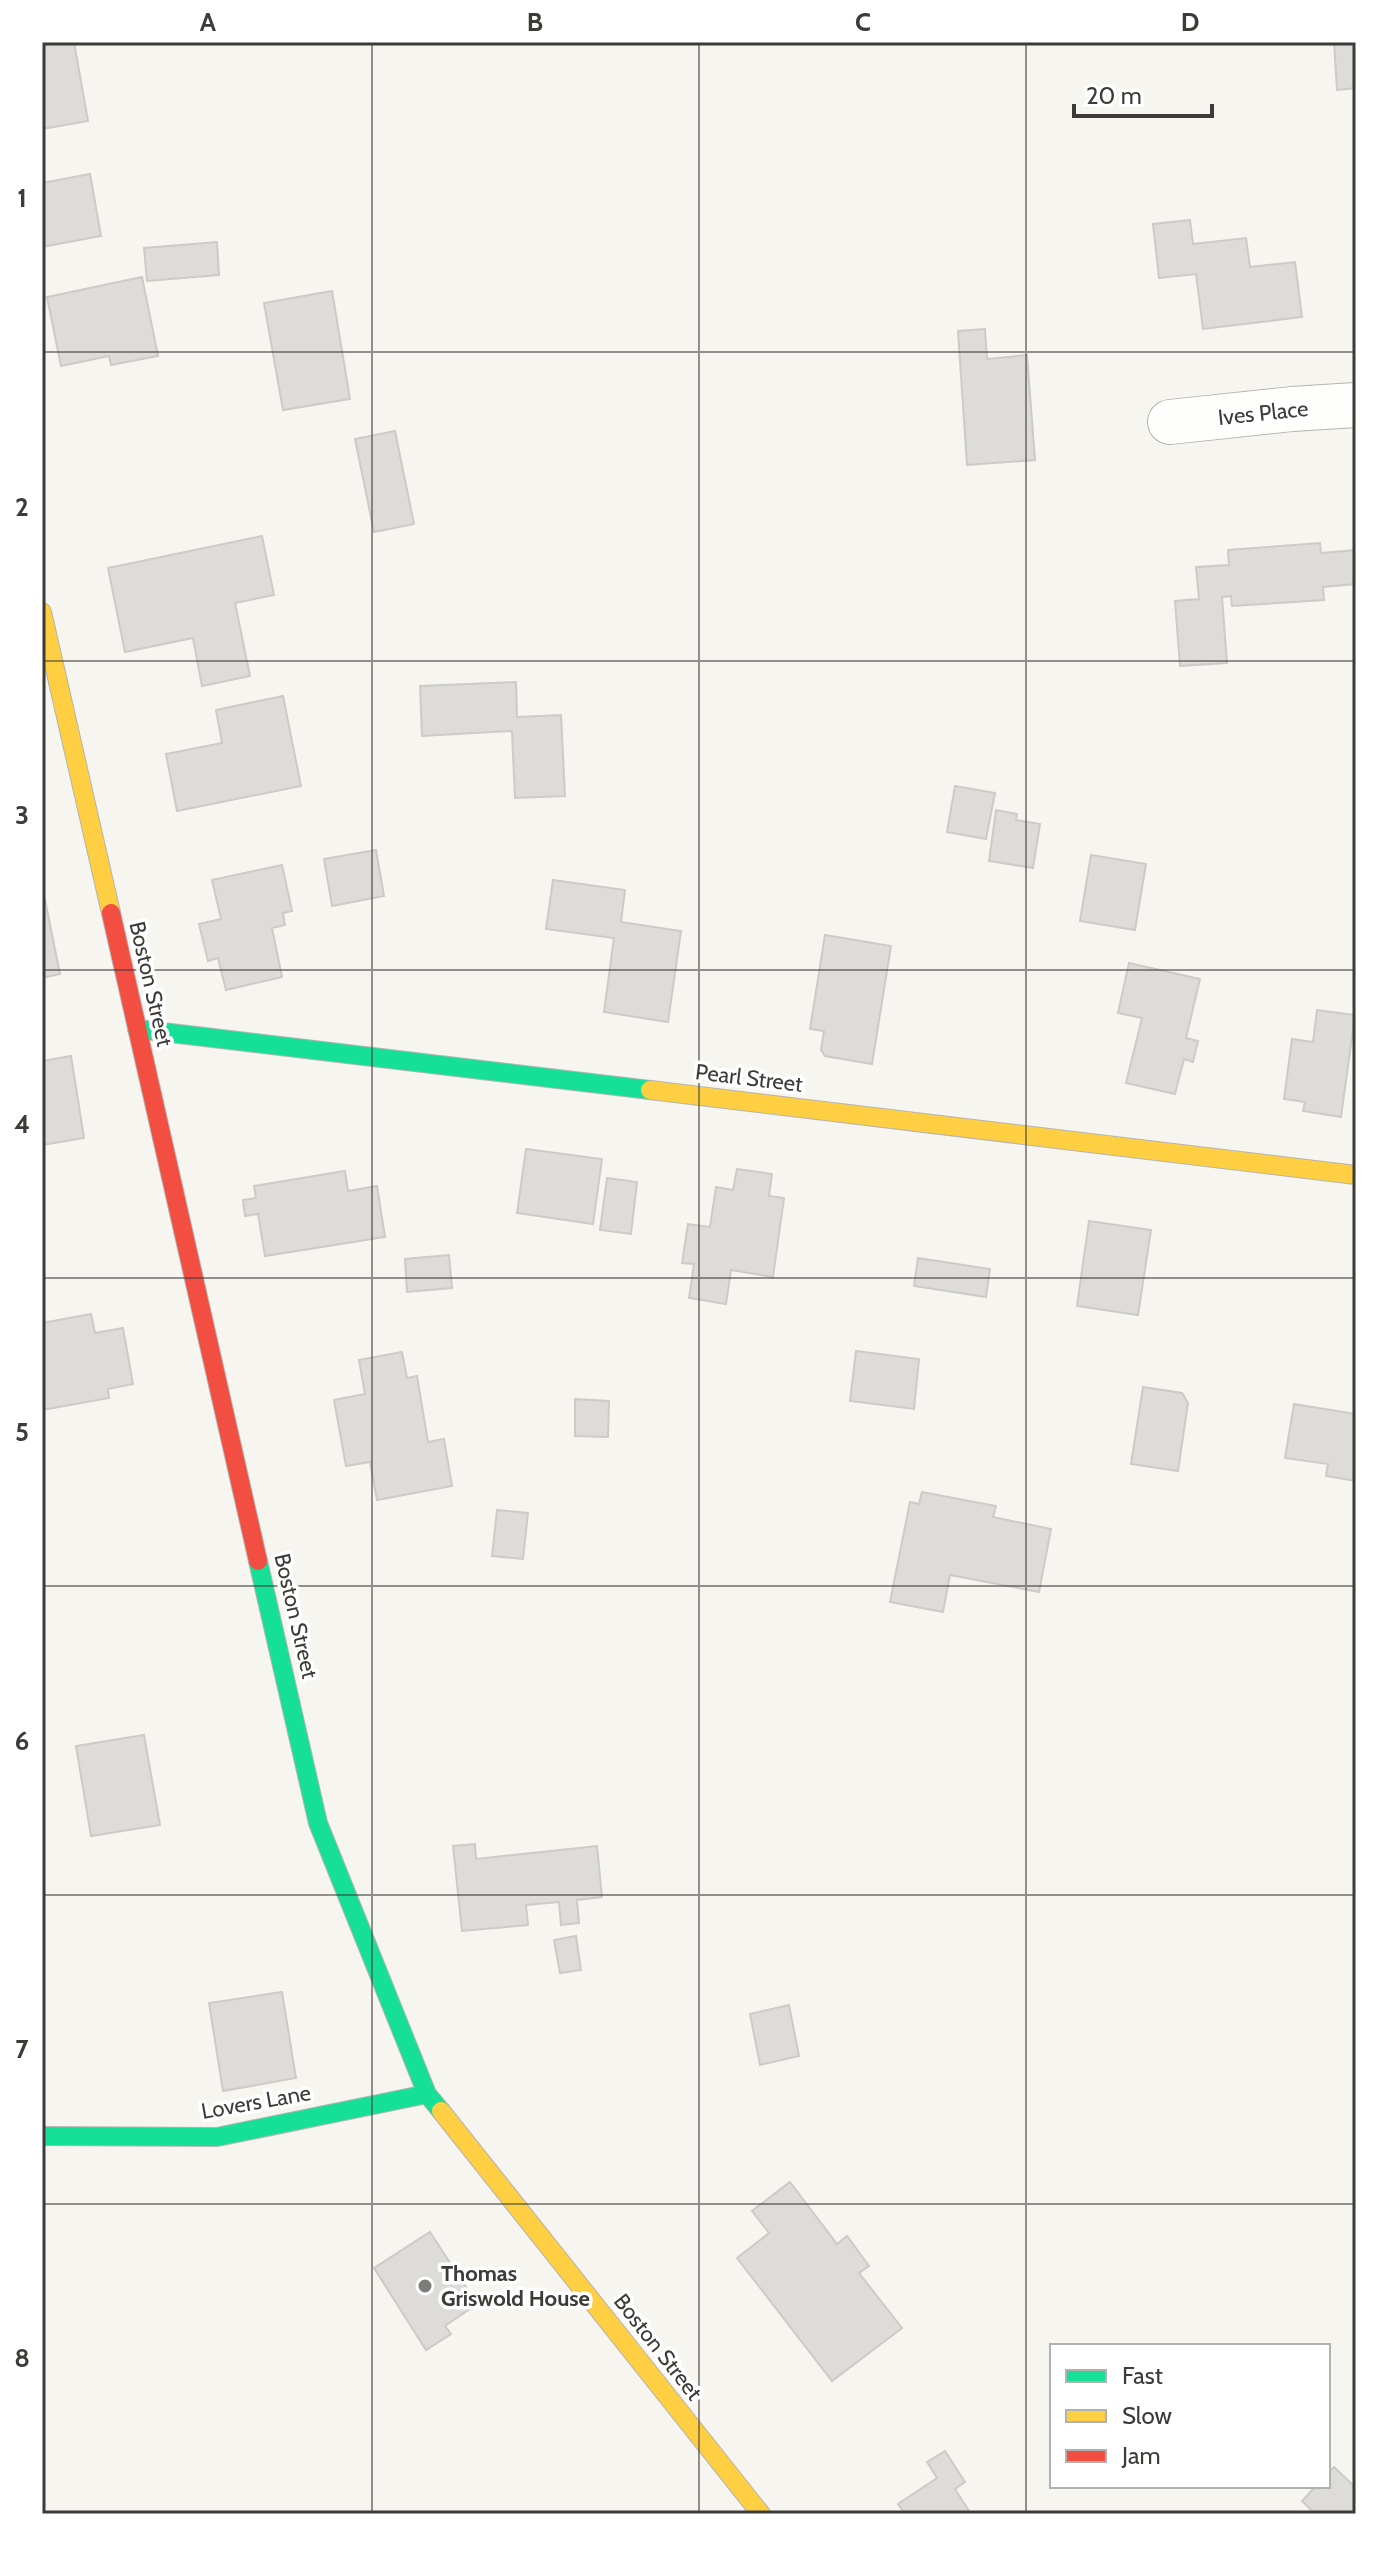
<svg xmlns="http://www.w3.org/2000/svg" width="1398" height="2556" font-family="Cabin,sans-serif">
  <style>
    .building { fill: #dddcd9; stroke: #cccbc7; stroke-width: 2 }
    .lines { fill: none; stroke-linecap: round; stroke-linejoin: round }
    .street-casing { stroke: #b5b4b0; stroke-width: 46 }
    .fast-casing { stroke: #b5b4b0; stroke-width: 20 }
    .slow-casing { stroke: #b5b4b0; stroke-width: 20 }
    .jam-casing { stroke: #b5b4b0; stroke-width: 20 }
    .street { stroke: #fefefd; stroke-width: 44 }
    .fast { stroke: #16e098; stroke-width: 18 }
    .slow { stroke: #ffcf43; stroke-width: 18 }
    .jam { stroke: #f24e42; stroke-width: 18 }
    .grid { fill: none; stroke: #3c3b38; stroke-width: 2; stroke-opacity: 0.55 }
    .poi-dot { fill: #7d7c78; stroke: #fff; stroke-width: 3 }
    .labels { text-anchor: middle; dominant-baseline: central; stroke-width: 7; stroke-linejoin: round; paint-order: stroke }
    .street-label { font-size: 22px; fill: #3c3b38; stroke: #fff }
    .poi-label { font-size: 22px; font-weight: bold; fill: #3c3b38; stroke: #fff; text-anchor: start }
    .neatline { fill: none; stroke: #3c3b38; stroke-width: 3 }
    .grid-label { font-size: 26px; text-anchor: middle; font-weight: bold; fill: #3c3b38 }
  </style>
  <rect width="100%" height="100%" fill="#f6f5f0"/>
  <!-- building -->
  <g class="building">
    <polygon points="42,42 74,42 88,121 42,129"/>
    <polygon points="1334,42 1356,42 1356,88 1337,90"/>
    <polygon points="90,174 101,236 42,247 42,183"/>
    <polygon points="1190,220 1193,244 1246,238 1250,267 1295,262 1302,317 1203,329 1196,274 1159,278 1153,224"/>
    <polygon points="217,242 219,275 147,281 144,248"/>
    <polygon points="142,277 158,356 111,365 109,356 61,366 47,297"/>
    <polygon points="332,291 350,399 283,410 264,303"/>
    <polygon points="985,329 987,359 1027,355 1035,460 967,465 958,331"/>
    <polygon points="395,431 414,524 374,532 355,439"/>
    <polygon points="262,536 274,595 235,603 250,676 202,686 193,638 125,652 108,568"/>
    <polygon points="1320,543 1321,553 1356,550 1356,584 1323,587 1324,600 1232,606 1231,596 1222,597 1227,663 1180,666 1175,601 1199,599 1196,567 1229,565 1228,550"/>
    <polygon points="516,682 517,717 561,715 565,796 515,798 512,731 422,736 420,686"/>
    <polygon points="283,696 301,786 177,811 166,754 222,743 216,710"/>
    <polygon points="955,786 995,793 986,839 947,832"/>
    <polygon points="996,810 1017,814 1016,820 1040,824 1033,868 989,861"/>
    <polygon points="376,850 384,896 332,906 324,859"/>
    <polygon points="1091,855 1146,864 1135,930 1080,921"/>
    <polygon points="282,865 292,911 283,913 285,925 272,928 282,977 226,990 218,958 208,961 199,924 221,919 212,880"/>
    <polygon points="553,880 625,890 621,922 681,931 668,1022 604,1012 614,938 546,929"/>
    <polygon points="42,885 60,974 42,978"/>
    <polygon points="825,935 891,946 872,1064 825,1056 821,1050 824,1031 810,1029"/>
    <polygon points="1129,963 1200,979 1186,1038 1198,1041 1193,1062 1184,1059 1175,1094 1126,1083 1142,1018 1118,1013"/>
    <polygon points="1317,1010 1355,1015 1341,1117 1303,1111 1305,1102 1284,1099 1292,1039 1313,1042"/>
    <polygon points="71,1056 84,1138 42,1145 42,1061"/>
    <polygon points="526,1149 602,1159 593,1224 517,1213"/>
    <polygon points="737,1169 772,1174 769,1196 784,1198 773,1277 731,1270 726,1304 689,1298 694,1264 682,1263 688,1224 710,1227 716,1187 733,1190"/>
    <polygon points="345,1171 348,1191 377,1186 385,1237 265,1256 258,1214 245,1216 243,1200 256,1198 254,1186"/>
    <polygon points="607,1178 637,1182 631,1234 600,1230"/>
    <polygon points="1089,1221 1151,1230 1138,1315 1077,1306"/>
    <polygon points="449,1255 452,1288 407,1292 405,1259"/>
    <polygon points="918,1258 990,1269 986,1297 914,1286"/>
    <polygon points="91,1314 95,1333 123,1328 133,1384 108,1389 109,1398 42,1410 42,1323"/>
    <polygon points="856,1351 919,1359 914,1409 850,1401"/>
    <polygon points="402,1352 407,1378 417,1376 428,1442 444,1439 452,1486 377,1500 370,1462 346,1466 334,1400 365,1394 359,1360"/>
    <polygon points="1143,1387 1182,1393 1188,1403 1178,1471 1131,1464"/>
    <polygon points="575,1399 609,1401 608,1437 575,1436"/>
    <polygon points="1294,1404 1356,1414 1356,1481 1326,1476 1328,1464 1285,1458"/>
    <polygon points="922,1492 996,1506 993,1517 1051,1529 1039,1592 950,1575 943,1612 890,1602 910,1502 919,1504"/>
    <polygon points="497,1510 528,1513 523,1559 492,1556"/>
    <polygon points="144,1735 160,1825 91,1836 76,1746"/>
    <polygon points="475,1844 476,1859 597,1846 602,1897 577,1900 579,1923 561,1925 559,1902 526,1905 528,1925 462,1931 453,1846"/>
    <polygon points="576,1936 581,1970 560,1973 554,1940"/>
    <polygon points="282,1992 296,2078 223,2091 209,2003"/>
    <polygon points="789,2005 799,2056 760,2065 750,2014"/>
    <polygon points="790,2182 837,2244 847,2236 869,2266 859,2273 902,2328 832,2381 737,2258 769,2233 752,2211"/>
    <polygon points="430,2232 477,2304 445,2326 451,2334 426,2350 374,2268"/>
    <polygon points="945,2451 965,2482 955,2489 971,2514 905,2514 898,2504 937,2478 927,2462"/>
    <polygon points="1334,2467 1356,2488 1356,2514 1315,2514 1302,2501 1316,2486 1328,2486 1328,2473"/>
  </g>
  <g class="lines">
    <defs>
      <polyline id="street" points="1170,422 1292,409 1356,405"/>
      <g id="fast">
        <polyline points="137,1029 650,1090"/>
        <polyline points="258,1561 318,1823 427,2094 441,2111"/>
        <polyline points="42,2136 217,2137 427,2094"/>
      </g>
      <g id="slow">
        <polyline points="42,612 111,913"/>
        <polyline points="650,1090 1356,1175"/>
        <polyline points="441,2111 761,2514"/>
      </g>
      <polyline id="jam" points="111,913 258,1561"/>
    </defs>
    <!-- street casing -->
    <use href="#street" class="street-casing"/>
    <!-- fast casing -->
    <use href="#fast" class="fast-casing"/>
    <!-- slow casing -->
    <use href="#slow" class="slow-casing"/>
    <!-- jam casing -->
    <use href="#jam" class="jam-casing"/>
    <!-- street -->
    <use href="#street" class="street"/>
    <!-- fast -->
    <use href="#fast" class="fast"/>
    <!-- slow -->
    <use href="#slow" class="slow"/>
    <!-- jam -->
    <use href="#jam" class="jam"/>
  </g>
  <!-- grid -->
  <path class="grid" d="M372 42V2514M699 42V2514M1026 42V2514M42 352H1356M42 661H1356M42 970H1356M42 1278H1356M42 1586H1356M42 1895H1356M42 2204H1356"/>
  <!-- markers -->
  <circle class="poi-dot" cx="425" cy="2286" r="8"/>
  <g class="labels">
    <!-- street labels -->
    <g class="street-label">
      <text transform="translate(1263 413) rotate(-6)">Ives Place</text>
      <text transform="translate(151 984) rotate(77)">Boston Street</text>
      <text transform="translate(749 1078) rotate(7)">Pearl Street</text>
      <text transform="translate(296 1616) rotate(77)">Boston Street</text>
      <text transform="translate(256 2102) rotate(-10)">Lovers Lane</text>
      <text transform="translate(658 2347) rotate(52)">Boston Street</text>
    </g>
    <!-- poi labels -->
    <g class="poi-label">
      <text x="441" y="2273">Thomas<tspan x="441" dy="25">Griswold House</tspan></text>
    </g>
  </g>
  <!-- border -->
  <rect width="1398" height="2556" fill="none" stroke="#ffffff" stroke-width="88"/>
  <!-- legend -->
  <rect x="1050" y="2344" width="280" height="144" fill="#ffffff" stroke="#b1b1af" stroke-width="2"/>
  <rect x="1066" y="2370" width="40" height="12" fill="#16e098" stroke="#b1b1af" stroke-width="2"/>
  <text x="1122" y="2384" font-size="24" fill="#3c3b38">Fast</text>
  <rect x="1066" y="2410" width="40" height="12" fill="#ffcf43" stroke="#b1b1af" stroke-width="2"/>
  <text x="1122" y="2424" font-size="24" fill="#3c3b38">Slow</text>
  <rect x="1066" y="2450" width="40" height="12" fill="#f24e42" stroke="#b1b1af" stroke-width="2"/>
  <text x="1122" y="2464" font-size="24" fill="#3c3b38">Jam</text>
  <!-- scale -->
  <path d="M1074 104v12h138v-12" fill="none" stroke="#3c3b38" stroke-width="4"/>
  <text x="1086" y="104" font-size="24" fill="#3c3b38" stroke="#ffffff" stroke-width="6" paint-order="stroke">20 m</text>
  <rect x="44" y="44" width="1310" height="2468" class="neatline"/>
  <g class="grid-label">
    <text x="208" y="31">A</text>
    <text x="535" y="31">B</text>
    <text x="863" y="31">C</text>
    <text x="1190" y="31">D</text>
    <text x="22" y="207">1</text>
    <text x="22" y="516">2</text>
    <text x="22" y="824">3</text>
    <text x="22" y="1133">4</text>
    <text x="22" y="1441">5</text>
    <text x="22" y="1750">6</text>
    <text x="22" y="2058">7</text>
    <text x="22" y="2367">8</text>
  </g>
</svg>
